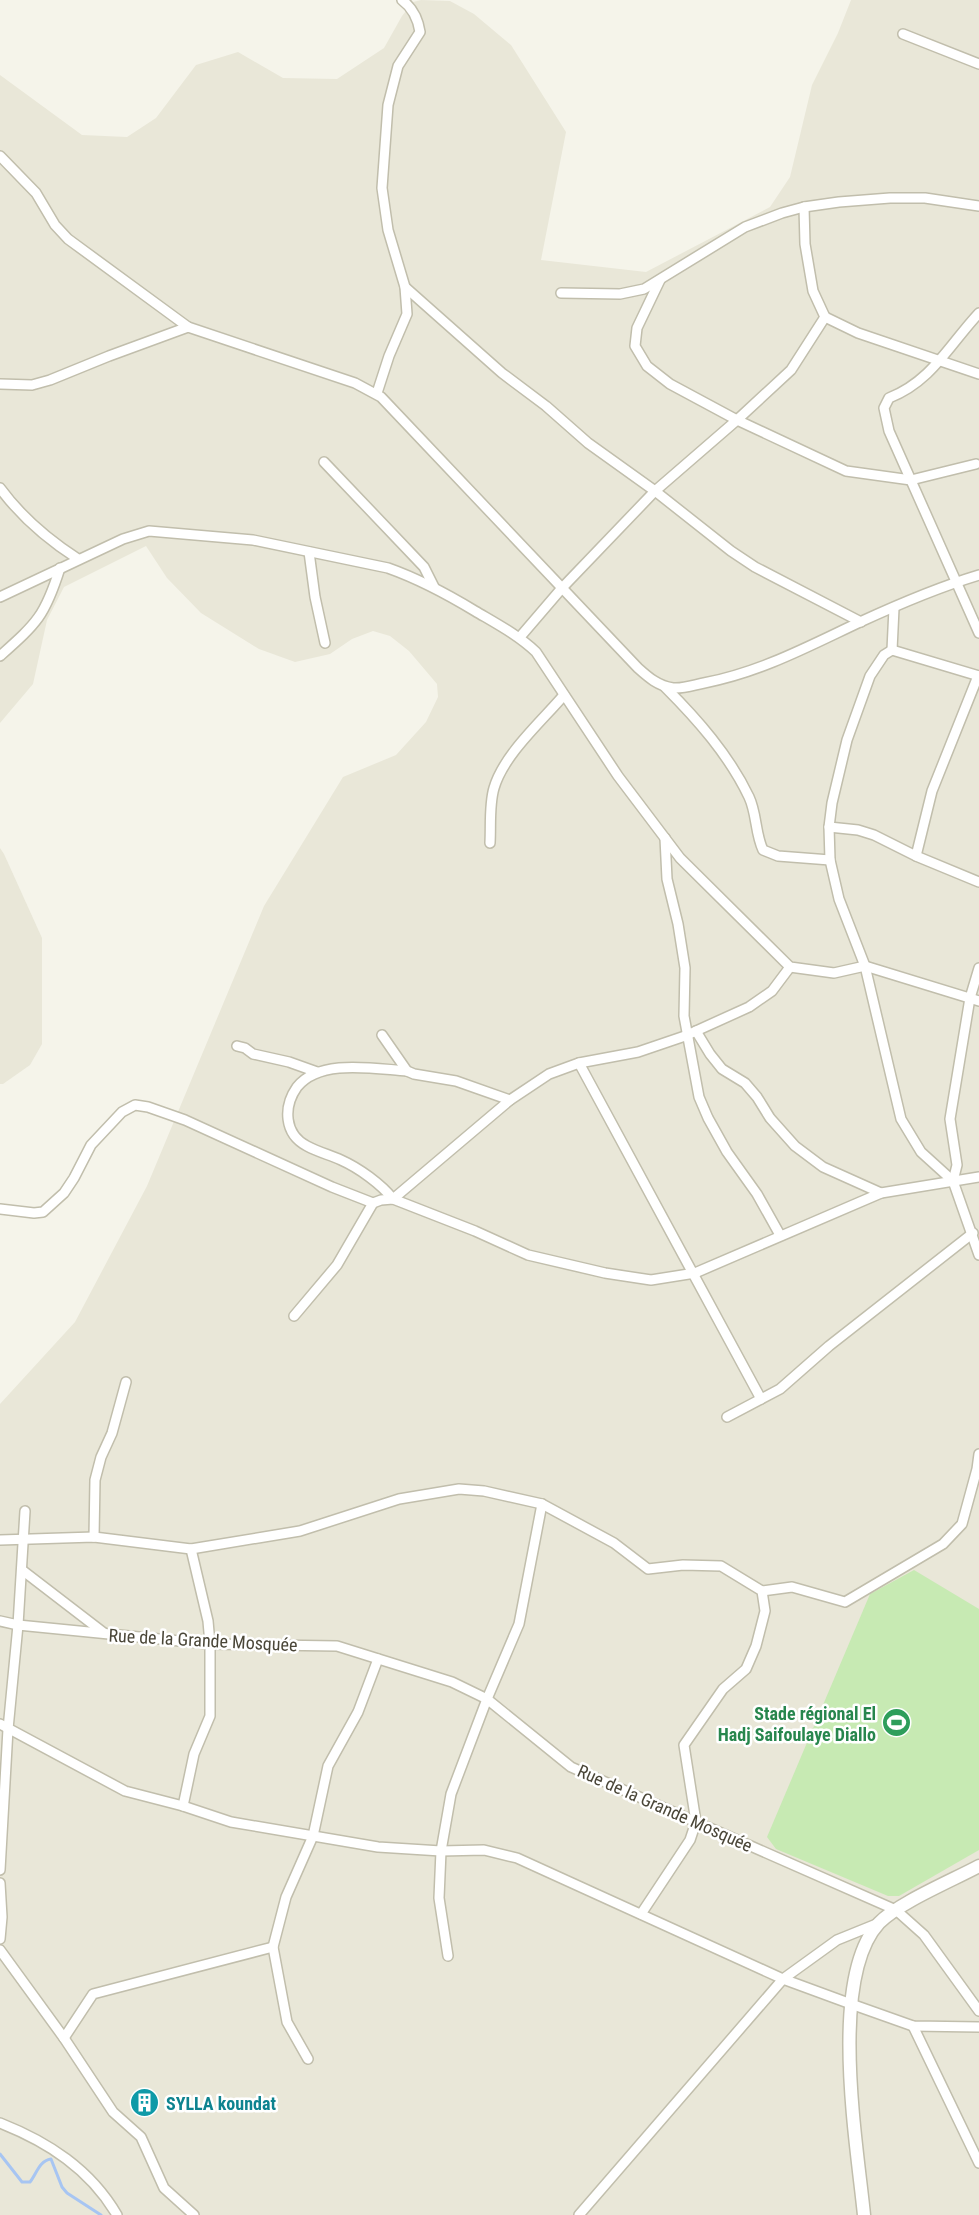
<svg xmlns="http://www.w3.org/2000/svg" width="979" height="2215" font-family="'Roboto Condensed',sans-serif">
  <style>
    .residential { fill: #e9e7d8 }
    .green { fill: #c7eab3 }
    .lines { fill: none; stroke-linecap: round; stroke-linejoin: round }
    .stream { stroke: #a7c5f2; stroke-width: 3 }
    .minor-casing { stroke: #c1beac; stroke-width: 12 }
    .tertiary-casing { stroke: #c1beac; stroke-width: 15 }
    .minor { stroke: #fff; stroke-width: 9 }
    .tertiary { stroke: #fff; stroke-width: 12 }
    .labels { text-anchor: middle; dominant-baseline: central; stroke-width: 5; stroke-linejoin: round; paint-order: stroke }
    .street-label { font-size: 18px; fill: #4a4638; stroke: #fff }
    .leisure-label { font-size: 18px; font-weight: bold; fill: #27864d; stroke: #fff; text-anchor: end }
    .culture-label { font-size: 18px; font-weight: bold; fill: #0d838f; stroke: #fff; text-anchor: start }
  </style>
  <rect width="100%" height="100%" fill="#f5f4ea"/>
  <!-- residential -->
  <g class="residential">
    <polygon points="421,0 450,1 474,14 511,45 566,132 541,260 646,272 770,207 790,177 812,85 838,33 851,0 979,0 979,2215 0,2215 0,1404 75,1322 147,1186 264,906 343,777 396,755 426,722 438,697 437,684 409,651 390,636 373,631 352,639 330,654 295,662 259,649 201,613 167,578 146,546 64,587 47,620 33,684 0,723 0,75 82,135 127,137 156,118 196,65 238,52 283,78 337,79 384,48 402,16 413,2"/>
    <polygon points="0,848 4,854 42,938 42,1044 30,1065 3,1084 0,1084"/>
  </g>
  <!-- green -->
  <polygon class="green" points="914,1570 979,1609 979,1850 899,1896 888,1896 776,1849 767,1837 870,1594"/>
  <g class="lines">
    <!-- stream -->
    <path class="stream" d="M0 2154 22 2182H30C37 2173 39 2161 51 2159L62 2187 67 2193 101 2215"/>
    <defs>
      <g id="minor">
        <polyline points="903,34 979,64"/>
        <polyline points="0,156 36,193 55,225 68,239 188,327"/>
        <polyline points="660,280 637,328 635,346 647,366 670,384 737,420 846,471 911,480 976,464"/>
        <polyline points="405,287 502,373 546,406 588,443 655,491 731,551 755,567 861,622"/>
        <polyline points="561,293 620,294 644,289 745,227 782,213 804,207 839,202 890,198 925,198 979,206"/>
        <path d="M979 313C949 345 932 381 889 398L884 408 889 431 979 633"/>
        <polyline points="825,317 858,333 979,374"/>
        <path d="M0 384 32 385 50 380 109 356 188 327 355 383 381 397 638 668C648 677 658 686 673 688 683 689 694 685 704 683 761 672 809 646 860 622 899 604 939 587 979 575"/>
        <path d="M377 393 389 356 407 314 405 287 388 230 382 188 388 105 398 66 420 32C418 19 413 8 402 0"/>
        <polyline points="324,462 424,567 434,587"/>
        <path d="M0 488C22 518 47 539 78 559"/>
        <polyline points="309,552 315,597 325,643"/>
        <path d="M0 597 123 539 149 531 253 540 388 568C419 579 447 594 475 611 497 624 518 635 536 652L618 776 680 858 790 967 834 973 865 966 979 1001"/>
        <polyline points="520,637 562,588 655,491 737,420 791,370 825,317 813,291 805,244 804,207"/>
        <polyline points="892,650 894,608"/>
        <path d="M0 656C37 623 45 616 60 568"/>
        <polyline points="979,676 892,650 884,655 870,676 847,740 832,803 829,827 830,860 839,899 865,966 901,1119 921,1152 953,1181 979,1255"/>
        <path d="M665 687C697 719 729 755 749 797 757 814 755 833 763 850L778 856 830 860"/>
        <polyline points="829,827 858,830 874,835 916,856 979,882"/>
        <polyline points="665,838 667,879 678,924 685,968 684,1016 699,1097 708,1118 727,1152 757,1194 780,1235"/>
        <path d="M490 843C491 825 489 805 494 788 504 754 542 721 564 695"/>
        <polyline points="916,856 932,791 978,676"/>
        <polyline points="696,1031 710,1054 722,1069 745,1083 757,1097 770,1118 795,1146 823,1167 881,1193"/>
        <polyline points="382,1035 407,1071 414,1074 456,1081 510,1100"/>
        <polyline points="237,1046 245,1048 253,1054 289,1062 317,1072"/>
        <polyline points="579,1063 761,1399"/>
        <path d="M407 1071C375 1069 320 1058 297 1087 283 1107 284 1134 307 1146 318 1152 330 1155 341 1160 359 1168 381 1184 393 1199L510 1100 549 1074 579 1063 638 1052 685 1036 749 1007 772 991 790 967"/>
        <polyline points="953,1181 957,1165 950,1119 970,998 979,968"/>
        <polyline points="0,1209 34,1213 43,1212 64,1193 74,1178 91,1145 122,1112 135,1105 148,1107 185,1120 332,1187 373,1203"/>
        <polyline points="294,1316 337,1265 373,1203 381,1200 393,1199 475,1231 528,1255 605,1273 651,1280 695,1273 881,1193 979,1177"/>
        <polyline points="727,1417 780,1389 829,1346 973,1233"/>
        <polyline points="94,1537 95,1480 101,1457 112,1433 126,1382"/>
        <polyline points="0,1540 94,1537 191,1549 300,1531 399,1499 459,1489 484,1491 542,1504 614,1543 648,1569 683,1565 721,1566 762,1591 765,1611 756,1646 746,1669 723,1689 684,1745 696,1822 690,1840 641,1914"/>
        <polyline points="22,1570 104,1633"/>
        <polyline points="762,1591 792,1587 845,1602 943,1544 962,1524 977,1469 979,1454"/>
        <polyline points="0,1621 18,1625 210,1644 337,1646 452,1682 487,1699 571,1767 896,1910 924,1935 979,2011"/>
        <polyline points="0,1724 125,1791 183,1806 231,1822 378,1847 441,1851 484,1850 517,1858 783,1979 851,2004 913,2026 979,2027"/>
        <polyline points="183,1806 194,1754 210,1716 210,1644 208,1621 191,1549"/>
        <polyline points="0,1870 8,1729 18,1625 25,1511"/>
        <polyline points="0,1883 2,1917 0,1939"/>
        <polyline points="0,1950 64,2038 113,2112 141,2137 164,2188 194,2215"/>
        <polyline points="448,1956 439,1898 441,1851 451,1794 487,1699 519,1624 542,1504"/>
        <polyline points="913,2026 979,2163"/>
        <polyline points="64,2038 93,1994 273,1947"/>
        <polyline points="308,2059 287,2022 273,1947 286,1897 313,1836 328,1766 358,1712 378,1659"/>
        <path d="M0 2123C48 2142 90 2169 117 2215"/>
        <polyline points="579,2215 783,1979 837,1940 879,1923"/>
      </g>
      <path id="tertiary" d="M864 2215C857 2144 828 1978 879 1923 898 1903 953 1880 979 1866"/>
    </defs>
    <!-- minor casing -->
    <use href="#minor" class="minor-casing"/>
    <!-- tertiary casing -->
    <use href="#tertiary" class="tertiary-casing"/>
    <!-- minor -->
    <use href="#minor" class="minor"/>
    <!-- tertiary -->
    <use href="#tertiary" class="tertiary"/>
  </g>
  <!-- icons -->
  <defs>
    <symbol id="stadium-disc" viewBox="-11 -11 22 22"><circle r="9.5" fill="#2e9e5b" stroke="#fff"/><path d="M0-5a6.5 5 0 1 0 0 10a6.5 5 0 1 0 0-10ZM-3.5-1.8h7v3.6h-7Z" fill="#fff"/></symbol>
    <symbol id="building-disc" viewBox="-11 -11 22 22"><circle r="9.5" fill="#0f9aa8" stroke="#fff"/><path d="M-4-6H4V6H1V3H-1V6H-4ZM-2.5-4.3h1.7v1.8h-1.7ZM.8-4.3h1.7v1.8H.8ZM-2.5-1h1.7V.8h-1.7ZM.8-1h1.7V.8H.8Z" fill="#fff"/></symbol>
  </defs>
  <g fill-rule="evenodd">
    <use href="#stadium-disc" x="880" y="1706" width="33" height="33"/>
    <use href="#building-disc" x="128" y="2086" width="33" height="33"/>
  </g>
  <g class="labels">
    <!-- street labels -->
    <g class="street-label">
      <text transform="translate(203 1640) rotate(3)">Rue de la Grande Mosquée</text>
      <text transform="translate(665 1808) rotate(24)">Rue de la Grande Mosquée</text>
    </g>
    <!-- leisure labels -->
    <g class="leisure-label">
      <text x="876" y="1713">Stade régional El<tspan x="876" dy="21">Hadj Saifoulaye Diallo</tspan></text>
    </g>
    <!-- culture labels -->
    <g class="culture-label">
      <text x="166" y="2103">SYLLA koundat</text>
    </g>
  </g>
</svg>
